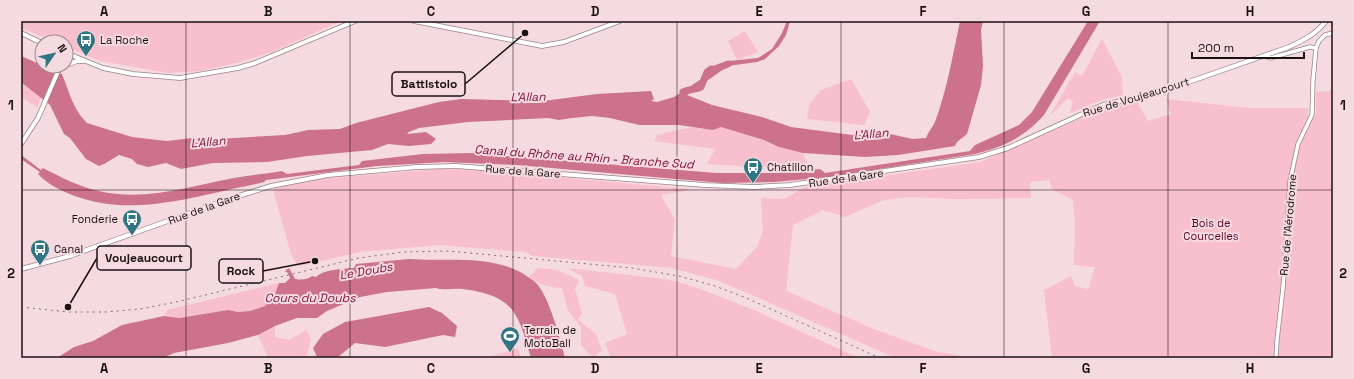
<svg xmlns="http://www.w3.org/2000/svg" width="1354" height="379" font-family="'Space Grotesk',sans-serif">
  <style>
    .green { fill: #f8bfcc }
    .water { fill: #cc728a }
    .lines { fill: none; stroke-linecap: round; stroke-linejoin: round }
    .river { stroke: #cc728a; stroke-width: 7 }
    .tertiary-casing { stroke: #9b8388; stroke-width: 5 }
    .secondary-casing { stroke: #9b8388; stroke-width: 5.5 }
    .tertiary { stroke: #fff; stroke-width: 3.5 }
    .secondary { stroke: #fff; stroke-width: 4 }
    .rail { stroke: #7f6e72; stroke-width: 1; stroke-dasharray: 2 4; stroke-linecap: butt }
    .grid { fill: none; stroke: #1a1113; stroke-width: 1; stroke-opacity: 0.55 }
    .labels { text-anchor: middle; dominant-baseline: central; stroke-width: 4; stroke-linejoin: round; paint-order: stroke }
    .poi-label { font-size: 11px; fill: #1a1113; stroke: #f5dbe1; text-anchor: start }
    .street-label { font-size: 11px; fill: #1a1113; stroke: #f5dbe1 }
    .park-label { font-size: 11px; fill: #5b072a; stroke: #f5dbe1 }
    .water-label { font-size: 12px; font-style: italic; fill: #82143f; stroke: #f5dbe1 }
    .leader { fill: none; stroke: #1a1113; stroke-width: 1.5 }
    .callout-dot { fill: #1a1113; stroke: #f5dbe1; stroke-width: 1.5 }
    .callout { fill: #f5dbe1; stroke: #1a1113; stroke-width: 1.5 }
    .callout-label { font-size: 12px; text-anchor: middle; font-weight: bold; fill: #1a1113 }
    .neatline { fill: none; stroke: #1a1113; stroke-width: 1.5 }
    .grid-label { font-size: 13px; text-anchor: middle; font-weight: bold; fill: #1a1113 }
  </style>
  <rect width="100%" height="100%" fill="#f5dbe1"/>
  <!-- green -->
  <g class="green">
    <polygon points="21,21 341,21 272,52 240,62 201,71 168,73 100,61 66,47 66,42 56,42 21,28"/>
    <polygon points="745,31 758,52 737,60 728,41"/>
    <polygon points="1102,39 1122,77 1123,95 1102,100 1070,113 1073,101 1068,98 1049,117 1075,72 1082,76"/>
    <polygon points="851,79 870,112 864,125 807,119 809,105 821,90"/>
    <polygon points="21,82 41,97 37,107 21,97"/>
    <polygon points="1333,91 1333,358 1052,358 1044,290 1071,276 1075,286 1088,289 1095,267 1074,265 1075,224 1073,200 1052,189 1049,180 1030,182 1031,198 955,199 910,197 884,200 845,217 823,210 793,225 786,291 874,329 937,352 976,358 896,358 752,295 716,280 672,268 532,256 526,252 438,245 360,252 300,266 296,263 291,254 273,190 276,187 319,179 439,169 478,170 690,189 684,191 661,195 675,220 671,256 736,269 757,247 763,231 761,198 784,199 805,187 980,162 1098,111 1137,102 1148,121 1171,114 1166,99 1250,108 1308,108 1308,116 1316,115 1316,92"/>
    <polygon points="691,127 713,130 721,127 764,140 779,147 803,153 808,165 757,167 707,164 715,149 654,141 657,135"/>
    <path d="M538 268 557 270 577 279 579 281 575 289 582 313 578 320 596 334 602 350 594 357 588 353 581 345V327L568 310 562 288C549 288 539 284 529 277Z"/>
    <polygon points="567,268 656,278 676,281 703,290 754,310 859,358 611,358 605,343 627,334 615,294 585,286 582,276"/>
    <polygon points="279,283 274,297 266,306 250,311 238,312 228,310 179,318 164,316 167,310"/>
    <polygon points="275,326 275,337 289,340 306,330 311,339 306,358 268,358 258,335"/>
    <polygon points="518,348 521,358 485,358"/>
  </g>
  <!-- water -->
  <g class="water">
    <path d="M787 21H790L786 35 779 46 765 59 757 62 728 66 687 95 712 105 762 117 791 127 852 135 890 134 913 139 926 138C928 132 932 128 935 122 947 90 953 54 960 21H983L981 30 983 66 981 85 967 134 957 142 955 146 898 155 865 157 803 153 779 147 764 140 721 127 713 130 679 125H639L610 118 592 116 572 118 559 120 548 118 468 122 419 128 409 132 407 134 426 132 436 139 431 144 409 146 388 144 372 150 307 156 267 162 213 163 181 169 166 163 148 167 137 164 132 159 119 155 104 164 99 166 86 159 70 138 64 134 50 105 21 82V56L62 74C69 91 73 110 87 123L132 137 167 141 192 138 216 139 285 135 308 130 340 129 356 123 439 102 461 99 543 101 597 94 651 91 654 99 651 101 657 102 674 97 718 68 724 63 729 61 758 58 772 49 782 33Z"/>
    <path d="M1088 21H1100L1044 115C1023 138 1005 146 975 154L828 177 775 182 722 183 517 165 444 162 377 166 266 180 264 182C249 186 234 188 219 192 169 203 122 214 72 195 60 190 47 184 38 174L40 172 21 159V155L41 170 43 168C61 177 79 187 99 191 145 202 189 186 234 178 250 175 266 174 282 171L287 174 359 165 362 161 423 154 471 153 716 173H777L820 169 825 173 970 151 975 145 1019 125 1032 112Z"/>
    <path d="M409 259C448 262 494 253 528 277 531 279 535 281 537 284 550 299 560 339 565 358H531C518 312 514 296 463 289 453 288 445 291 436 288L387 292 360 297 327 311 317 318H297L275 326 258 335 228 343 174 353 163 358H57L74 347 93 341 122 325 164 316 179 318 228 310 238 312 250 311 265 306 274 297 279 283H285L290 278 288 273 285 271 289 268 295 279C301 280 307 280 312 276L316 277C324 269 342 269 354 268L356 264Z"/>
    <polygon points="429,307 442,313 457,326 455,337 443,335 385,347 355,343 337,358 317,357 313,348 323,334 345,322"/>
  </g>
  <g class="lines">
    <!-- river -->
    <path class="river" d="M683 92C689 89 695 90 701 87L707 72 711 69H715L728 64"/>
    <defs>
      <g id="tertiary">
        <polyline points="1265,56 1270,58 1310,47 1316,48"/>
        <polyline points="1276,358 1277,340 1283,288 1290,181 1298,144 1312,115 1313,80 1316,48 1319,41 1325,35 1333,33"/>
      </g>
      <g id="secondary">
        <polyline points="414,21 542,46 564,42 620,21"/>
        <polyline points="21,33 42,43"/>
        <polyline points="66,53 103,68 133,74 180,78 238,68 255,63 355,21"/>
        <polyline points="66,65 77,61 83,61"/>
        <polyline points="21,144 38,118 59,69 64,66"/>
        <path d="M21 269 70 256 232 198 271 186 328 175 417 167 456 166 705 185 754 187 790 185 979 157 1008 148 1091 110 1103 105 1160 92 1289 47C1304 40 1316 34 1326 21"/>
      </g>
    </defs>
    <!-- tertiary casing -->
    <use href="#tertiary" class="tertiary-casing"/>
    <!-- secondary casing -->
    <use href="#secondary" class="secondary-casing"/>
    <!-- tertiary -->
    <use href="#tertiary" class="tertiary"/>
    <!-- secondary -->
    <use href="#secondary" class="secondary"/>
    <!-- rail -->
    <polyline class="rail" points="21,307 69,312 106,312 140,309 176,302 359,258 403,252 448,251 632,268 679,276 715,286 744,297 880,358"/>
  </g>
  <!-- grid -->
  <path class="grid" d="M186 21V358M350 21V358M513 21V358M677 21V358M841 21V358M1004 21V358M1168 21V358M21 190H1333"/>
  <!-- icons -->
  <defs>
    <symbol id="bus-pin" viewBox="-11 -11 22 30"><path d="M0 17L-7.5 6A9.5 9.5 0 1 1 7.5 6Z" fill="#307583" stroke="#f5dbe1"/><path d="M-5-6H5V4H4V6H2V4H-2V6H-4V4H-5ZM-3.5-4V0h7V-4ZM-3.5 1.2v1.5H-2V1.2ZM2 1.2v1.5H3.5V1.2Z" fill="#fff"/></symbol>
    <symbol id="stadium-pin" viewBox="-11 -11 22 30"><path d="M0 17L-7.5 6A9.5 9.5 0 1 1 7.5 6Z" fill="#307583" stroke="#f5dbe1"/><path d="M0-5a6.5 5 0 1 0 0 10a6.5 5 0 1 0 0-10ZM-3.5-1.8h7v3.6h-7Z" fill="#fff"/></symbol>
  </defs>
  <g fill-rule="evenodd">
    <use href="#bus-pin" x="75" y="29" width="22" height="30"/>
    <use href="#bus-pin" x="742" y="156" width="22" height="30"/>
    <use href="#bus-pin" x="121" y="208" width="22" height="30"/>
    <use href="#bus-pin" x="29" y="238" width="22" height="30"/>
    <use href="#stadium-pin" x="499" y="325" width="22" height="30"/>
  </g>
  <g class="labels">
    <!-- poi labels -->
    <g class="poi-label">
      <text x="100" y="40">La Roche</text>
      <text x="767" y="167">Chatillon</text>
      <text x="118" y="219" text-anchor="end">Fonderie</text>
      <text x="54" y="249">Canal</text>
      <text x="524" y="330">Terrain de<tspan x="524" dy="13">MotoBall</tspan></text>
    </g>
    <!-- street labels -->
    <g class="street-label">
      <text transform="translate(1136 97) rotate(-17)">Rue de Voujeaucourt</text>
      <text transform="translate(523 171) rotate(4)">Rue de la Gare</text>
      <text transform="translate(846 178) rotate(-8)">Rue de la Gare</text>
      <text transform="translate(204 208) rotate(-20)">Rue de la Gare</text>
      <text transform="translate(1288 225) rotate(-85)">Rue de l'Aérodrome</text>
    </g>
    <!-- park labels -->
    <g class="park-label">
      <text x="1211" y="223">Bois de<tspan x="1211" dy="13">Courcelles</tspan></text>
    </g>
    <!-- water labels -->
    <g class="water-label">
      <text transform="translate(528 97) rotate(-1)">L'Allan</text>
      <text transform="translate(871 134) rotate(-5)">L'Allan</text>
      <text transform="translate(208 142) rotate(-5)">L'Allan</text>
      <text transform="translate(584 157) rotate(4)">Canal du Rhône au Rhin - Branche Sud</text>
      <text transform="translate(366 271) rotate(-10)">Le Doubs</text>
      <text x="310" y="298">Cours du Doubs</text>
    </g>
  </g>
  <!-- callouts -->
  <path class="leader" d="M525 33L465 84M68 307L97 258M315 261L263 271"/>
  <g class="callout-dot">
    <circle cx="525" cy="33" r="4"/>
    <circle cx="68" cy="307" r="4"/>
    <circle cx="315" cy="261" r="4"/>
  </g>
  <g class="callout">
    <rect x="392" y="72" width="73" height="24" rx="4"/>
    <rect x="97" y="246" width="94" height="24" rx="4"/>
    <rect x="219" y="259" width="44" height="24" rx="4"/>
  </g>
  <g class="callout-label">
    <text x="429" y="88">Battistolo</text>
    <text x="144" y="262">Voujeaucourt</text>
    <text x="241" y="275">Rock</text>
  </g>
  <!-- border -->
  <rect width="1354" height="379" fill="none" stroke="#f5dbe1" stroke-width="44"/>
  <!-- north arrow -->
  <g transform="translate(54 54) rotate(56)"><circle r="19" fill="#f5dbe1" stroke="#9d8a8f"/>
  <path d="M0-3L7 15L0 10L-7 15Z" fill="#307583"/>
  <text y="-6" font-size="11" font-weight="bold" text-anchor="middle" fill="#1a1113">N</text>
  </g>
  <!-- scale -->
  <path d="M1192 52v6h112v-6" fill="none" stroke="#1a1113" stroke-width="2"/>
  <text x="1198" y="52" font-size="12" fill="#1a1113" stroke="#f5dbe1" stroke-width="3" paint-order="stroke">200 m</text>
  <rect x="22" y="22" width="1310" height="335" class="neatline"/>
  <g class="grid-label">
    <text x="104" y="16">A</text>
    <text x="268" y="16">B</text>
    <text x="431" y="16">C</text>
    <text x="595" y="16">D</text>
    <text x="759" y="16">E</text>
    <text x="923" y="16">F</text>
    <text x="1086" y="16">G</text>
    <text x="1250" y="16">H</text>
    <text x="11" y="110">1</text>
    <text x="1343" y="110">1</text>
    <text x="11" y="278">2</text>
    <text x="1343" y="278">2</text>
    <text x="104" y="373">A</text>
    <text x="268" y="373">B</text>
    <text x="431" y="373">C</text>
    <text x="595" y="373">D</text>
    <text x="759" y="373">E</text>
    <text x="923" y="373">F</text>
    <text x="1086" y="373">G</text>
    <text x="1250" y="373">H</text>
  </g>
</svg>
